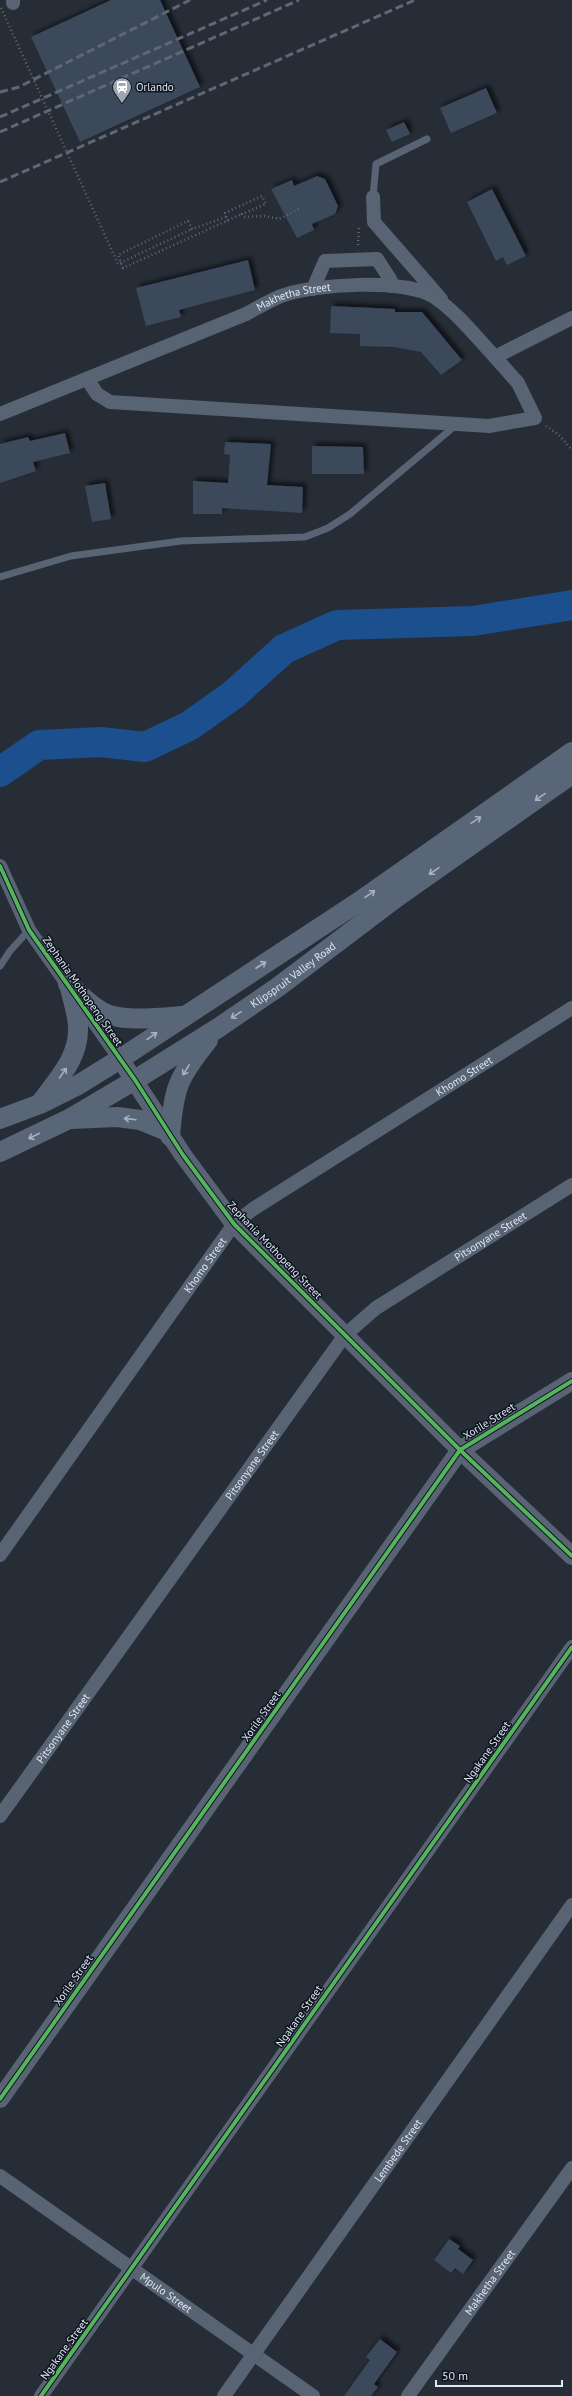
<svg xmlns="http://www.w3.org/2000/svg" width="572" height="2396" font-family="'PT Sans',sans-serif">
  <style>
    .lines { fill: none; stroke-linecap: round; stroke-linejoin: round }
    .river { stroke: #1b4f8e; stroke-width: 30 }
    .building { fill: #3a495a; filter: url(#shadow) }
    .path { stroke: #606974; stroke-width: 2.5; stroke-dasharray: 1 3; stroke-linecap: butt }
    .service { stroke: #586373; stroke-width: 7 }
    .minor { stroke: #586373; stroke-width: 14 }
    .tertiary { stroke: #586373; stroke-width: 18 }
    .secondary { stroke: #596678; stroke-width: 20 }
    .rail { stroke: #5e6772; stroke-width: 3; stroke-dasharray: 8 4; stroke-linecap: butt }
    .path-bridge { stroke: #606974; stroke-width: 2.5; stroke-dasharray: 1 3; stroke-linecap: butt }
    .cycleway-casing { stroke: #0e141d; stroke-width: 6 }
    .cycleway { stroke: #56b35d; stroke-width: 4 }
    .oneway { stroke: #a9b3c2 }
    .labels { text-anchor: middle; dominant-baseline: central; stroke-width: 3; stroke-linejoin: round; paint-order: stroke }
    .poi-label { font-size: 11px; fill: #dee7f4; stroke: #0e141d; text-anchor: start }
    .street-label { font-size: 11px; fill: #dee7f4; stroke: #0e141d }
  </style>
  <defs>
    <filter id="shadow"><feDropShadow dx="3.5" dy="-3.5" stdDeviation="2" flood-color="#0009"/></filter>
  </defs>
  <rect width="100%" height="100%" fill="#262d37"/>
  <g class="lines">
    <!-- river -->
    <polyline class="river" points="0,772 39,745 101,742 145,747 189,726 233,695 284,649 337,625 473,621 572,605"/>
  </g>
  <!-- building -->
  <g class="building">
    <polygon points="111,0 160,0 200,87 80,142 31,37"/>
    <polygon points="486,88 497,113 451,133 440,108"/>
    <polygon points="404,122 410,134 392,142 386,130"/>
    <polygon points="317,176 325,179 338,206 335,214 312,224 314,230 297,238 271,189 292,180 294,186"/>
    <polygon points="492,189 526,256 507,265 503,257 496,261 467,202"/>
    <polygon points="248,260 255,290 179,310 181,317 146,326 136,288"/>
    <polygon points="331,306 395,309 395,312 422,312 462,360 441,375 421,352 394,347 360,346 360,334 330,333"/>
    <polygon points="65,433 70,453 33,462 36,471 0,483 0,444 28,437 30,441"/>
    <polygon points="225,442 271,444 267,485 303,487 302,513 222,508 222,514 193,514 193,481 228,483 230,455 224,454"/>
    <polygon points="312,446 363,447 364,474 312,474"/>
    <polygon points="105,483 111,519 92,522 85,486"/>
    <polygon points="449,2239 460,2246 458,2249 473,2260 463,2274 455,2268 451,2273 434,2260"/>
    <polygon points="380,2339 397,2352 374,2384 378,2387 371,2396 344,2396 370,2360 366,2357"/>
  </g>
  <g class="lines">
    <!-- path -->
    <g class="path">
      <polyline points="226,217 192,229 188,221 118,255 123,268 242,214"/>
      <polyline points="228,221 225,213 262,196 266,204 242,214 244,217 265,216 279,219 301,208"/>
      <polyline points="358,245 359,226"/>
      <polyline points="546,426 559,435 572,450"/>
    </g>
    <!-- service -->
    <g class="service">
      <polyline points="373,197 376,164 427,139"/>
      <polyline points="0,577 71,556 181,541 305,537 328,528 350,514 456,425"/>
      <polyline points="0,966 10,951 29,930"/>
    </g>
    <!-- minor -->
    <g class="minor">
      <polyline points="13,0 13,3"/>
      <polyline points="373,197 374,222 441,299"/>
      <polyline points="313,289 325,261 377,259 390,279 392,286"/>
      <polyline points="87,379 97,394 110,402 489,426 535,418 518,383 495,357"/>
      <path id="s1" d="M0 414 246 314C257 308 269 301 281 296 314 284 405 278 434 297 458 313 476 337 495 357L572 318"/>
      <polyline points="0,866 29,930 120,1059"/>
      <path id="s2" d="M0 1555 234 1224 253 1209 572 1008"/>
      <path id="s3" d="M0 1816 345 1335 376 1308 572 1185"/>
      <path id="s4" d="M0 2176 313 2396"/>
      <polyline points="41,2396 572,1647"/>
      <path id="s5" d="M224 2396 572 1905"/>
      <path id="s6" d="M408 2396 572 2168"/>
    </g>
    <!-- tertiary -->
    <g class="tertiary">
      <polyline points="120,1059 183,1155 234,1224 460,1450 572,1556"/>
      <polyline points="0,2099 460,1450 572,1381"/>
    </g>
    <!-- secondary -->
    <g class="secondary">
      <path d="M68 984C78 993 88 1003 99 1010 118 1023 159 1018 181 1016"/>
      <path d="M42 1101C59 1078 79 1057 78 1028 78 1015 73 1001 70 988"/>
      <polyline points="0,1119 40,1104 78,1085 120,1059 363,899 572,752"/>
      <polyline points="71,1119 117,1117 140,1120 167,1131"/>
      <path d="M170 1136C174 1087 177 1079 208 1040"/>
      <path id="s7" d="M0 1152 69 1119 135 1080 218 1028 278 987 397 897 572 774"/>
    </g>
    <!-- rail -->
    <g class="rail">
      <polyline points="0,92 19,87 190,0"/>
      <polyline points="0,117 267,0"/>
      <polyline points="0,132 299,0"/>
      <polyline points="0,182 415,0"/>
    </g>
    <!-- path-bridge -->
    <polyline class="path-bridge" points="1,8 118,264 192,229"/>
    <defs>
      <g id="cycleway">
        <polyline points="0,866 29,930 135,1080 183,1155 234,1224 460,1450 572,1556"/>
        <polyline points="0,2099 460,1450 572,1381"/>
        <polyline points="41,2396 572,1647"/>
      </g>
    </defs>
    <!-- cycleway casing -->
    <use href="#cycleway" class="cycleway-casing"/>
    <!-- cycleway -->
    <use href="#cycleway" class="cycleway"/>
  </g>
  <!-- one-way arrows -->
  <defs><path id="oneway-shaft" d="M-6 0H5M1.5-3L5.5 0L1.5 3" fill="none" stroke-width="1.6" stroke-linecap="round" stroke-linejoin="round"/></defs>
  <g class="oneway">
    <use href="#oneway-shaft" transform="translate(540 797) rotate(145)"/>
    <use href="#oneway-shaft" transform="translate(476 820) rotate(-34)"/>
    <use href="#oneway-shaft" transform="translate(434 871) rotate(145)"/>
    <use href="#oneway-shaft" transform="translate(370 894) rotate(-35)"/>
    <use href="#oneway-shaft" transform="translate(261 965) rotate(-33)"/>
    <use href="#oneway-shaft" transform="translate(236 1015) rotate(146)"/>
    <use href="#oneway-shaft" transform="translate(152 1036) rotate(-35)"/>
    <use href="#oneway-shaft" transform="translate(186 1070) rotate(122)"/>
    <use href="#oneway-shaft" transform="translate(63 1073) rotate(-55)"/>
    <use href="#oneway-shaft" transform="translate(130 1119) rotate(-173)"/>
    <use href="#oneway-shaft" transform="translate(34 1136) rotate(154)"/>
  </g>
  <!-- icons -->
  <defs>
    <symbol id="station-pin" viewBox="-11 -11 22 30"><path d="M0 17L-7.5 6A9.5 9.5 0 1 1 7.5 6Z" fill="#9ea6b2" stroke="#0e141d"/><path d="M-3-6H3Q5-6 5-4V2Q5 4 3 4L4.5 6H3L1.5 4h-3L-3 6H-4.5L-3 4Q-5 4-5 2V-4Q-5-6-3-6ZM-3.5-4v3h7v-3ZM-3.5 1v1.5H-2V1ZM2 1v1.5H3.5V1Z" fill="#fff"/></symbol>
  </defs>
  <g fill-rule="evenodd">
    <use href="#station-pin" x="111" y="76" width="22" height="30"/>
  </g>
  <g class="labels">
    <!-- poi labels -->
    <g class="poi-label">
      <text x="136" y="87">Orlando</text>
    </g>
    <!-- street labels -->
    <g class="street-label">
      <text stroke="none"><textPath href="#s1" startOffset="317">Makhetha Street</textPath></text>
      <text stroke="none"><textPath href="#s7" startOffset="343">Klipspruit Valley Road</textPath></text>
      <text transform="translate(83 991) rotate(55)">Zephania Mothopeng Street</text>
      <text stroke="none"><textPath href="#s2" startOffset="679">Khomo Street</textPath></text>
      <text stroke="none"><textPath href="#s3" startOffset="768">Pitsonyane Street</textPath></text>
      <text transform="translate(275 1250) rotate(46)">Zephania Mothopeng Street</text>
      <text stroke="none"><textPath href="#s2" startOffset="355">Khomo Street</textPath></text>
      <text transform="translate(489 1421) rotate(-32)">Xorile Street</text>
      <text stroke="none"><textPath href="#s3" startOffset="432">Pitsonyane Street</textPath></text>
      <text transform="translate(261 1716) rotate(-55)">Xorile Street</text>
      <text stroke="none"><textPath href="#s3" startOffset="108">Pitsonyane Street</textPath></text>
      <text transform="translate(487 1752) rotate(-55)">Ngakane Street</text>
      <text transform="translate(73 1980) rotate(-55)">Xorile Street</text>
      <text transform="translate(299 2016) rotate(-55)">Ngakane Street</text>
      <text stroke="none"><textPath href="#s5" startOffset="301">Lembede Street</textPath></text>
      <text stroke="none"><textPath href="#s6" startOffset="140">Makhetha Street</textPath></text>
      <text stroke="none"><textPath href="#s4" startOffset="203">Mpulo Street</textPath></text>
      <text transform="translate(64 2349) rotate(-54)">Ngakane Street</text>
    </g>
  </g>
  <!-- scale -->
  <path d="M436 2380v6h126v-6" fill="none" stroke="#dee7f4" stroke-width="2"/>
  <text x="442" y="2380" font-size="12" fill="#dee7f4" stroke="#0e141d" stroke-width="3" paint-order="stroke">50 m</text>
</svg>
